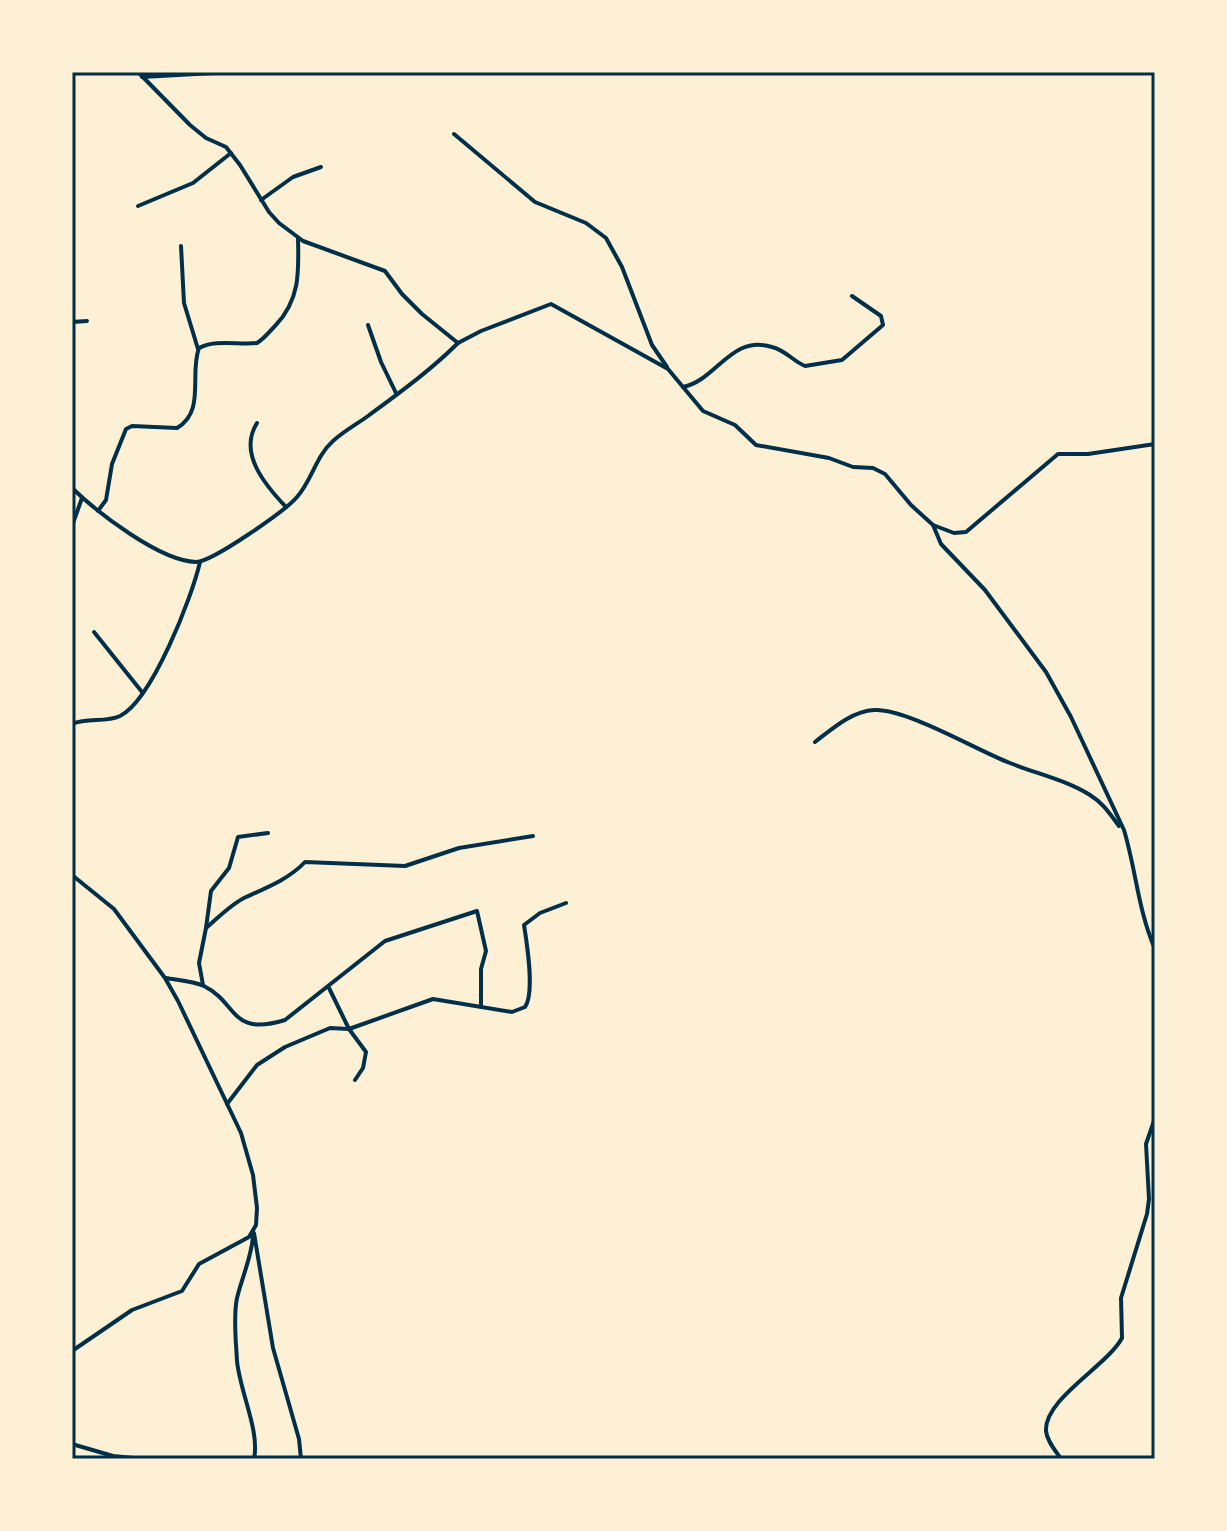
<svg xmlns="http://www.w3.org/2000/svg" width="1227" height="1531" font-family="Signika,sans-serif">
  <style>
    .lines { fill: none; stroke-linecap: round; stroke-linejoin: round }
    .minor { stroke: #003049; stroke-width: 4 }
    .neatline { fill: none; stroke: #003049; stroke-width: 3 }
  </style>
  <rect width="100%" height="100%" fill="#fdf0d5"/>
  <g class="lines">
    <!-- minor -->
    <g class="minor">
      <polyline points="142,77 214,73"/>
      <polyline points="454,134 535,202 586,223 606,238 622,267 652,345 667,367"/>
      <polyline points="261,200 293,177 321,167"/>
      <polyline points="138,206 193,183 231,153"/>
      <polyline points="181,246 184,303 198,349"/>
      <polyline points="72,322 87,321"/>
      <polyline points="368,325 381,362 396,393"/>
      <path d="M458 343 481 331 551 304 668 369 703 411 735 425 756 445 829 458 853 467 873 468 885 474 911 505 933 525 941 544 985 590 1046 672 1071 717 1124 830C1136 870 1138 910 1155 949"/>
      <path d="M683 387C717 380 731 334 772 347 785 350 793 361 805 366L842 360 883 325 881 316 852 296"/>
      <path d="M257 423C238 453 265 485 286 507"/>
      <path d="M72 488C98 513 160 561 196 562 212 562 285 511 297 497 312 480 316 456 333 441 344 431 357 424 368 416 399 393 431 370 458 343L422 314 402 294 385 271 303 241 279 223 269 212 240 165 226 147 206 138 190 125 138 72"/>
      <path d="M98 511 106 500 112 464 126 429 132 426 177 428C206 411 189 374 199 348 215 339 238 345 257 343 265 338 269 332 275 326 300 300 299 272 298 238"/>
      <polyline points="933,525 954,533 966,532 1058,454 1088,454 1155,444"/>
      <polyline points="72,526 82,498"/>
      <polyline points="94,632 142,692"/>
      <path d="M72 724C88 717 105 723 120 716 152 700 192 597 200 562"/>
      <path d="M815 742C832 729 852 711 874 710 906 708 978 751 1010 763 1037 774 1066 780 1090 795 1103 803 1110 814 1119 826"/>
      <polyline points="72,875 114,909 165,978 178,1001 241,1133 253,1175 257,1208 256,1225 249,1237 199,1264 182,1291 132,1310 72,1351"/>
      <polyline points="206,928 211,891 229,868 238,837 268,833"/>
      <path d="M166 978C177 980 193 981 204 986 238 1003 230 1037 285 1020L385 941 477 911 486 951 481 969V1007"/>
      <path d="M203 985 199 963 206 928C218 918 231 904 246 897 266 888 289 879 305 862L405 866 459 848 533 836"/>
      <polyline points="329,988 349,1029 366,1052 363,1068 355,1080"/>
      <path d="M227 1104 257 1065 285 1047 330 1028 349 1029 433 999 512 1012 525 1007C535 993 527 944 524 925L540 913 566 903"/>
      <polyline points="254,1233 273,1348 299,1439 301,1459"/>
      <path d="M253 1237C251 1259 242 1277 237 1298 233 1317 236 1341 237 1361 240 1392 260 1431 254 1459"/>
      <polyline points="72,1444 113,1456 144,1459"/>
      <path d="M1061 1459C1055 1450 1047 1441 1046 1431 1044 1399 1107 1366 1122 1338L1121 1298 1147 1214 1149 1199 1146 1144 1155 1118"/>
    </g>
  </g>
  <!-- border -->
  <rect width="1227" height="1531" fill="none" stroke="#fdf0d5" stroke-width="148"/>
  <rect x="74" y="74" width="1079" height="1383" class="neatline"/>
</svg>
